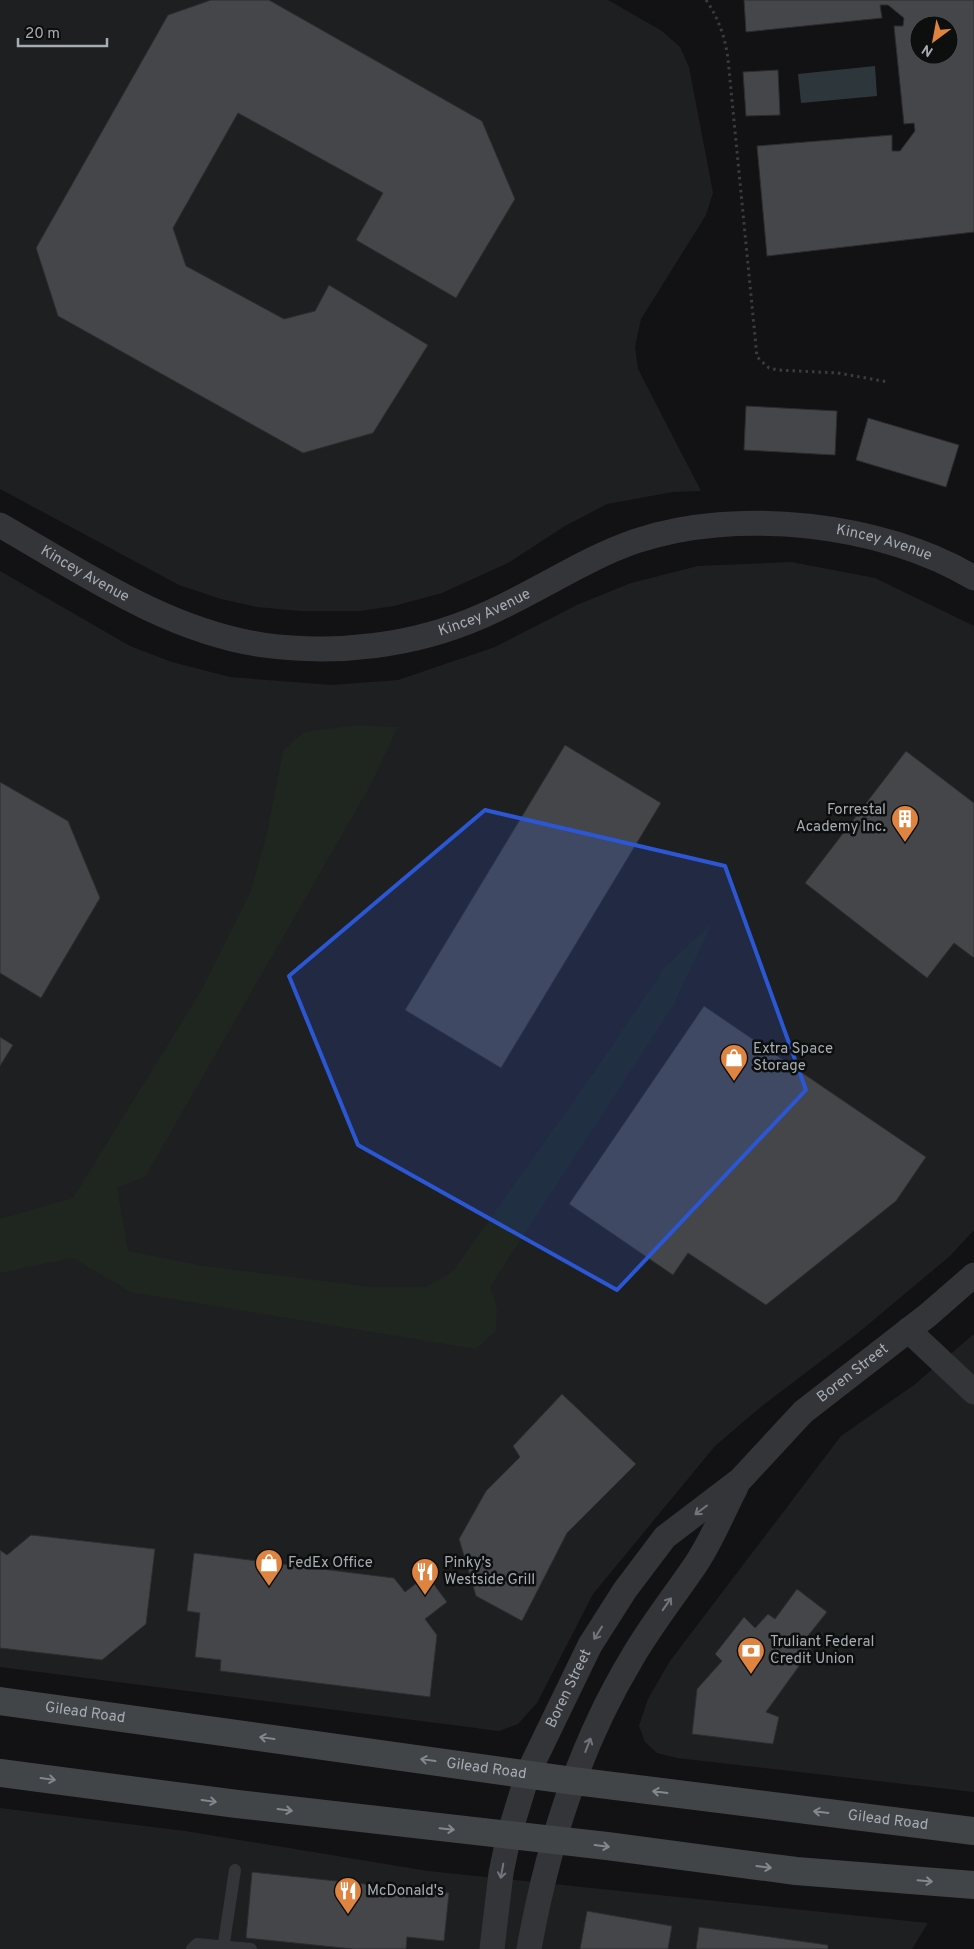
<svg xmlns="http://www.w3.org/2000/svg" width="974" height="1949" font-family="Overpass,sans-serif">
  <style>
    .built { fill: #1e1f20 }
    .green { fill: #1f261f }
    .water { fill: #2d373b }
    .building { fill: #444649; stroke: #2c2d2f; fill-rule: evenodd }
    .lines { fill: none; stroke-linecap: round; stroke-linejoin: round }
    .path { stroke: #3a3c3f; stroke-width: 3; stroke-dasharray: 2.5 4; stroke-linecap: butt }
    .service { stroke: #343538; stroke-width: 12 }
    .minor { stroke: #343538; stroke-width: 25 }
    .secondary { stroke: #424548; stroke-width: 28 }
    .oneway { stroke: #72767c }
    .oneway2 { stroke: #82888e }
    .marked { fill: #2b57d4; fill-opacity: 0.2; stroke: #2b57d4; stroke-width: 4; stroke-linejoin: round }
    .labels { text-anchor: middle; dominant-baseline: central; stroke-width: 5; stroke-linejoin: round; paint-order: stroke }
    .street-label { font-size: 15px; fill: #a5acb3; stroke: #0d0e0e }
    .poi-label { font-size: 15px; fill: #a5acb3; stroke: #0d0e0e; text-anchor: start }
  </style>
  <rect width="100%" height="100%" fill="#121214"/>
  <!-- built -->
  <g class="built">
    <polygon points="0,0 608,0 662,31 680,47 689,67 713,193 706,215 641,319 635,347 638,369 701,491 673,492 607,504 565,526 508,563 442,593 394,606 360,611 300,611 257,607 221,599 179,585 0,489"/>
    <polygon points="791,562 875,578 974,626 974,1230 950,1256 858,1333 762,1406 715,1446 593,1594 537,1703 518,1724 499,1731 0,1667 0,571 130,646 172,662 230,677 331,685 398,680 495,647 579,604 631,583 698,566"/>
    <polygon points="974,1334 974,1792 677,1758 657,1753 645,1742 639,1726 648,1699 670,1661 841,1436 914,1385"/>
    <polygon points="0,1808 185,1831 428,1871 928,1923 912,1949 0,1949"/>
  </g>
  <!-- green -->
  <polygon class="green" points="357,725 398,727 370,786 145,1177 117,1188 128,1251 204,1266 371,1287 426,1287 453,1271 597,1068 666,966 712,923 674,1004 490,1287 497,1308 496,1331 476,1349 130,1292 73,1258 0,1273 0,1219 73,1198 201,991 250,893 267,833 283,751 304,732"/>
  <!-- water -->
  <polygon class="water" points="875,66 877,96 801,103 798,74"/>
  <!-- building -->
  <g class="building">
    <polygon points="211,0 269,0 482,121 515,199 456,298 356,240 383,193 238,113 173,228 186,266 284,319 315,311 329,285 428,345 373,433 303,453 58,316 36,248 168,15"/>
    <path d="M744 0H974V232L767 256 757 146 892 135V151H900L915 131 914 123 904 124 894 26H903L904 18 888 5H880L882 18 746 32ZM919 25H949V55H919Z"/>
    <polygon points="778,70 780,115 746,116 743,72"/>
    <polygon points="746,406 837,411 835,455 744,450"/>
    <polygon points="868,418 959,445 946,487 856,460"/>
    <polygon points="565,745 661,803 501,1068 405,1010"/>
    <polygon points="906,751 974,803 974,958 954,943 927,978 805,883"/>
    <polygon points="0,782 68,821 100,898 41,998 0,973"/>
    <polygon points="704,1006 926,1157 896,1201 766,1305 688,1253 673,1275 569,1204"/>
    <polygon points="0,1037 13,1045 0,1066"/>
    <polygon points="562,1394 636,1464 567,1533 522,1621 476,1596 459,1539 486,1491 520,1457 513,1446"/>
    <polygon points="31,1535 155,1549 146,1624 102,1660 0,1648 0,1550 7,1555"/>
    <polygon points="194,1553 394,1578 405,1592 427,1575 447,1602 425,1619 437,1635 430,1697 220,1671 221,1660 195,1657 200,1613 187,1611"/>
    <polygon points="797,1589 827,1612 803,1642 812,1648 766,1712 779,1717 773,1744 692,1734 697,1689 722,1661 715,1654 744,1617 755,1628 768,1614 775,1619"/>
    <polygon points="252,1872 449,1893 444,1941 407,1937 406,1949 353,1949 246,1938"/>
    <polygon points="587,1911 672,1926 668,1949 580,1949"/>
    <polygon points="699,1927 828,1945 828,1949 696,1949"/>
  </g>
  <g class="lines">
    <!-- path -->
    <path class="path" d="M706 0C719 19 725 37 728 59L757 357 769 368 778 370 838 373 888 382"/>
    <!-- service -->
    <g class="service">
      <polyline points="192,1949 197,1944 251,1949"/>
      <polyline points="223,1949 235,1870"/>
    </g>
    <!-- minor -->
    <g class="minor">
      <path id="s1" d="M0 525C82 572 167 631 263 645 337 655 414 646 482 616 534 594 583 559 636 541 737 507 883 523 974 578"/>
      <polyline points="908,1330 974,1392"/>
      <path id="s2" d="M492 1949 501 1873 509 1835 528 1773 590 1645 625 1590 665 1537 740 1480 803 1412 928 1315 974 1275"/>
      <path d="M529 1949C547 1848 579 1746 632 1658 651 1625 675 1595 696 1564 712 1540 723 1512 736 1487"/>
    </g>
    <!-- secondary -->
    <g class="secondary">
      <path id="s3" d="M0 1701 574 1781 974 1831"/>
      <polyline points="0,1773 237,1804 607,1846 796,1871 974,1885"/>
    </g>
  </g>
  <!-- one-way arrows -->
  <defs><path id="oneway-shaft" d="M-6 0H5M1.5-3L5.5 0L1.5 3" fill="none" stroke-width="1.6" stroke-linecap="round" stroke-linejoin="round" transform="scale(1.25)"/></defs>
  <g class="oneway">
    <use href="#oneway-shaft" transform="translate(701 1510) rotate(143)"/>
    <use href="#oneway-shaft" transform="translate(667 1604) rotate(-55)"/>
    <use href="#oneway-shaft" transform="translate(598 1633) rotate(122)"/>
    <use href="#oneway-shaft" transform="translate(588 1745) rotate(-69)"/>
    <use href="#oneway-shaft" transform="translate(502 1871) rotate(100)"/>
  </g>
  <g class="oneway2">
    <use href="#oneway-shaft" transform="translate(267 1738) rotate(-172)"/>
    <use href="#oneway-shaft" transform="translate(428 1760) rotate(-172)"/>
    <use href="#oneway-shaft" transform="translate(48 1779) rotate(8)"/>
    <use href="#oneway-shaft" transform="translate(660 1792) rotate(-173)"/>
    <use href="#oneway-shaft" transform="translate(209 1801) rotate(8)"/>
    <use href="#oneway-shaft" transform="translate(285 1810) rotate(7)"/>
    <use href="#oneway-shaft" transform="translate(821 1812) rotate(-173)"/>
    <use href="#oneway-shaft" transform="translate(447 1829) rotate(6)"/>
    <use href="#oneway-shaft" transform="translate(602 1846) rotate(7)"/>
    <use href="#oneway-shaft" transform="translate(764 1867) rotate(7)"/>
    <use href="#oneway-shaft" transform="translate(925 1881) rotate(5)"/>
  </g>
  <!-- marked area -->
  <path class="marked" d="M485 810 725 866 806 1090 617 1290 358 1145 289 976Z"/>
  <!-- icons -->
  <defs>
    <symbol id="building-pin" viewBox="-11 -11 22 30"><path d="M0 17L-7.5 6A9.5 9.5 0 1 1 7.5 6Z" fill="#de8440" stroke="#0d0e0e"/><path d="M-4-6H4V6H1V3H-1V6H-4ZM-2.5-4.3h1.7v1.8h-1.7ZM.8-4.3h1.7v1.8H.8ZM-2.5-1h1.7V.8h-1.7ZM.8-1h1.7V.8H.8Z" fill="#fff"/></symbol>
    <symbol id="shop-pin" viewBox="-11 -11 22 30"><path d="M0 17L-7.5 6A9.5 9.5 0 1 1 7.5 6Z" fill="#de8440" stroke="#0d0e0e"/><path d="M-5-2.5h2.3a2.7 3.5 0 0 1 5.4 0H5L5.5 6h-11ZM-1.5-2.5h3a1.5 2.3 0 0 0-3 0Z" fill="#fff"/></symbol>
    <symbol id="restaurant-pin" viewBox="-11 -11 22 30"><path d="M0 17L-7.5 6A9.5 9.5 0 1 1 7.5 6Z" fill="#de8440" stroke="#0d0e0e"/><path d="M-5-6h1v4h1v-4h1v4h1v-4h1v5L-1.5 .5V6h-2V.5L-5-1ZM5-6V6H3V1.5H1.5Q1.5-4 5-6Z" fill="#fff"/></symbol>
    <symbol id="bank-pin" viewBox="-11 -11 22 30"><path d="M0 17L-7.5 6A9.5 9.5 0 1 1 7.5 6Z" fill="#de8440" stroke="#0d0e0e"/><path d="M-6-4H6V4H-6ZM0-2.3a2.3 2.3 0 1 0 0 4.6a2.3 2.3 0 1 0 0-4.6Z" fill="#fff"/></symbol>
  </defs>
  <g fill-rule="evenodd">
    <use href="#building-pin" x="889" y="803" width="32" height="43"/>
    <use href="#shop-pin" x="718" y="1042" width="32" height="43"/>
    <use href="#shop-pin" x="253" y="1547" width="32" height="43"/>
    <use href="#restaurant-pin" x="409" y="1556" width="32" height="43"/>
    <use href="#bank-pin" x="735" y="1635" width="32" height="43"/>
    <use href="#restaurant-pin" x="332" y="1875" width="32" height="43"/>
  </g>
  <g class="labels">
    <!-- street labels -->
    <g class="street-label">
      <text stroke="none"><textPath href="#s1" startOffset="938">Kincey Avenue</textPath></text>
      <text stroke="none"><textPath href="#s1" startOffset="98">Kincey Avenue</textPath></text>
      <text stroke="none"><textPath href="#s1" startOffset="518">Kincey Avenue</textPath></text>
      <text stroke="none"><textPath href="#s2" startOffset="704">Boren Street</textPath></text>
      <text stroke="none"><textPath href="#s2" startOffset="274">Boren Street</textPath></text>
      <text stroke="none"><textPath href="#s3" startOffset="86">Gilead Road</textPath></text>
      <text stroke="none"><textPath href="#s3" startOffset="491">Gilead Road</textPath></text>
      <text stroke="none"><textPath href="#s3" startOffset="896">Gilead Road</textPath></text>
    </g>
    <!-- poi labels -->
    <g class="poi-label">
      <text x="886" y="810" text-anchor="end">Forrestal<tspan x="886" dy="17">Academy Inc.</tspan></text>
      <text x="753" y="1049">Extra Space<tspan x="753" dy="17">Storage</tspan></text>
      <text x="288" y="1563">FedEx Office</text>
      <text x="444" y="1563">Pinky's<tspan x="444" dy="17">Westside Grill</tspan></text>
      <text x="770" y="1642">Truliant Federal<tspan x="770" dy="17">Credit Union</tspan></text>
      <text x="367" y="1891">McDonald's</text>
    </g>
  </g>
  <!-- north arrow -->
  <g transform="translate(934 40) rotate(212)"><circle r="24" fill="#0d0e0e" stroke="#4a4d50"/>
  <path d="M0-4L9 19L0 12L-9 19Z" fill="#de8440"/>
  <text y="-8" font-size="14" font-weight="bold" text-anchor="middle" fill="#a5acb3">N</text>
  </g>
  <!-- scale -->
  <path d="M18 38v8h89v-8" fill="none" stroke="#a5acb3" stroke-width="2.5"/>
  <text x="25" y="38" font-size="15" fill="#a5acb3" stroke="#0d0e0e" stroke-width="4" paint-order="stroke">20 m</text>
</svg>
